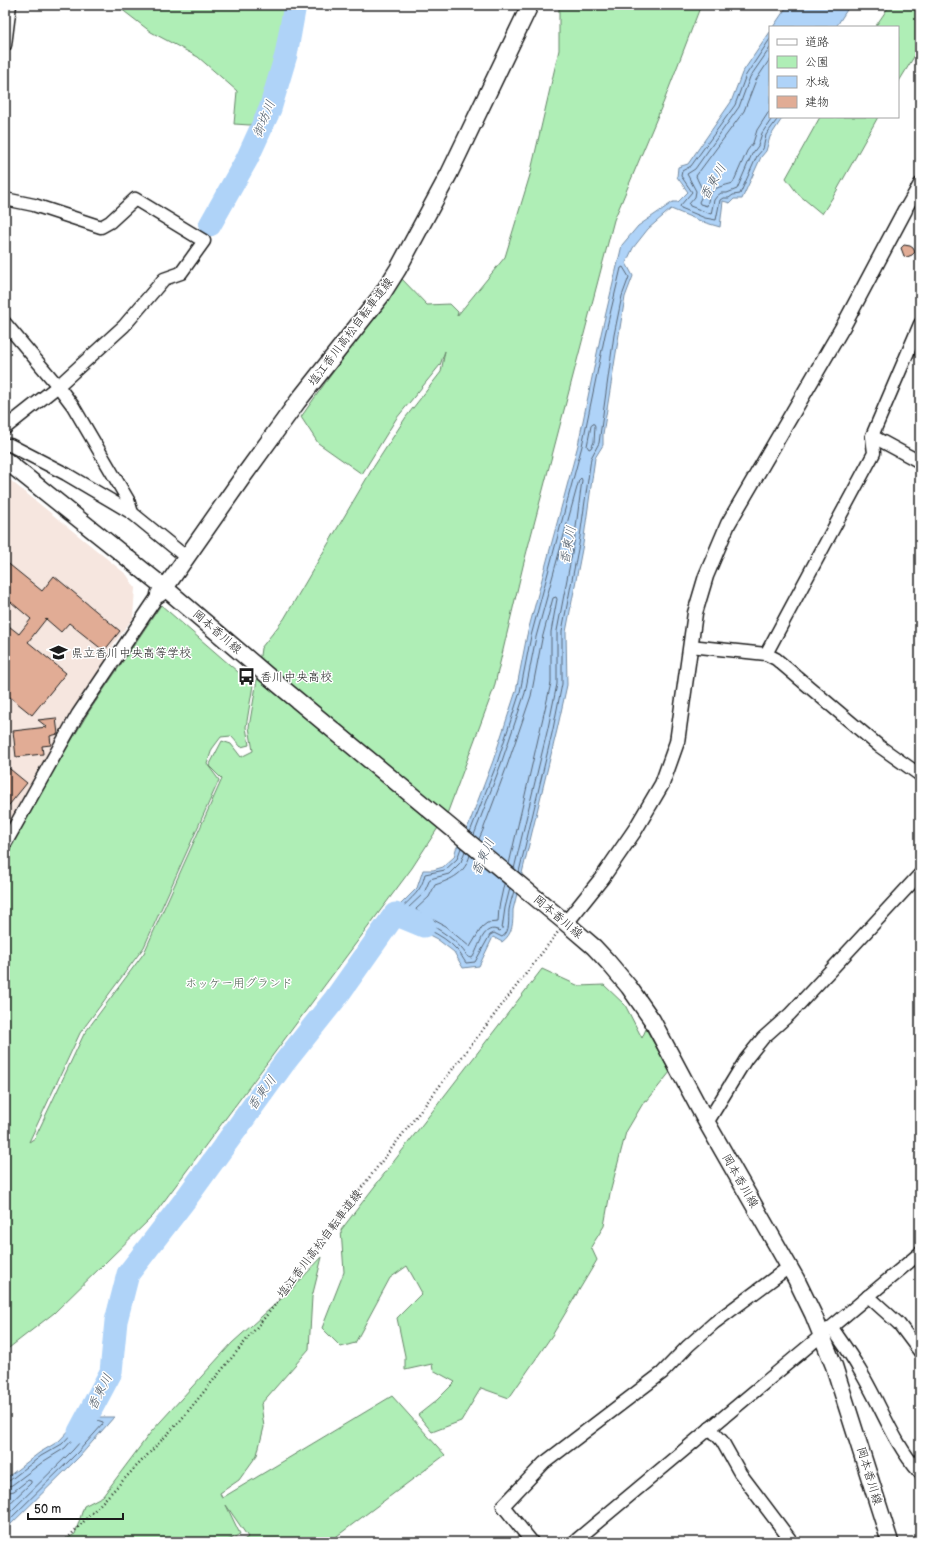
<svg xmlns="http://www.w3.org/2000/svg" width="925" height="1547" font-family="'Balsamiq Sans','Klee One',sans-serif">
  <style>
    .built { fill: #f6e6df }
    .green { fill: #afeeb6; stroke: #668569 }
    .water { fill: #afd3f8; stroke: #748aa0 }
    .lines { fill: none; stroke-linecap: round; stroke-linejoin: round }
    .shore { stroke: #576574; stroke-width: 1 }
    .river { stroke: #afd3f8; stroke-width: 23 }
    .building { fill: #e1ac95; stroke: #1c1c1c }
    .minor-casing { stroke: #1c1c1c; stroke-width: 15 }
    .tertiary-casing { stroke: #1c1c1c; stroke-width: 17 }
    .secondary-casing { stroke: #1c1c1c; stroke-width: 19 }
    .path { stroke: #1c1c1c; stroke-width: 2.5; stroke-dasharray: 1 3; stroke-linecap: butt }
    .minor { stroke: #fff; stroke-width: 12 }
    .tertiary { stroke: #fff; stroke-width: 14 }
    .secondary { stroke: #fff; stroke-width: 16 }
    .labels { text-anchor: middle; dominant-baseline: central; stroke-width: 3; stroke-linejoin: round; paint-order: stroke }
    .street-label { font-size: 12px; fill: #1c1c1c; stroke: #fff }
    .poi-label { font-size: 12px; fill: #1c1c1c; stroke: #fff; text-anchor: start }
    .park-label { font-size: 12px; fill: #485b4a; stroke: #fff }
    .water-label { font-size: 13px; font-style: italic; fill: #4f5c69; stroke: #fff }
  </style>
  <rect width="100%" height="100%" fill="#fff"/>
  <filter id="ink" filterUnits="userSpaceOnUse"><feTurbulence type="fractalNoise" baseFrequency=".025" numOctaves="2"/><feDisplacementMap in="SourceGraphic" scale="8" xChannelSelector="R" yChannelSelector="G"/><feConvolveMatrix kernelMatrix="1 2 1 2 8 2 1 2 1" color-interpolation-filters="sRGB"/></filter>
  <g filter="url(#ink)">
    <!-- built -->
    <polygon class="built" points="5,476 127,575 135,588 133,618 113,645 110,661 74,712 5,831"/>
    <!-- green -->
    <g class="green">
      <polygon points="116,5 292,5 281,54 264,110 250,125 234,124 237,91 198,57 151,32"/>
      <path d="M559 5H701L664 101 614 220 523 566 494 688 447 814 412 868 153 1216 54 1313 5 1351V852L88 713 161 605 253 685 246 727 249 745 241 747 231 736 221 737 212 749 207 764 219 780 144 947 80 1033 29 1142 35 1138 84 1034 144 953 222 779 209 766 222 741 231 744 241 757 253 751 249 727 256 686 261 648 284 619 371 471 406 417 441 372 445 351 440 365 396 419 362 474 318 443 301 417C333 370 369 326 401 278L427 305 450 304 458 312 457 316 505 257 530 175 559 50Z"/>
      <polygon points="890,5 920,5 920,47 898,83 898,27 875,27"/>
      <polygon points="820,117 878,117 836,192 822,214 798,194 786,178"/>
      <polygon points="542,969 579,986 604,985 625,1005 642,1038 646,1029 670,1072 647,1101 645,1100 626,1132 610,1193 604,1226 591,1247 597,1260 553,1334 509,1398 481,1388 461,1421 432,1432 418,1415 437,1400 455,1382 433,1370 432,1364 405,1370 405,1356 397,1318 422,1293 407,1266 390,1278 355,1343 341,1347 322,1328 344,1272 341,1230"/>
      <polygon points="322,1257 312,1297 309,1349 261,1404 264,1427 257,1455 239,1480 220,1493 222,1498 392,1396 445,1455 329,1542 241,1542 248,1537 226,1505 240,1534 225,1542 61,1542 75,1534 84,1506 103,1496 151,1432 232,1343 290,1291"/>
    </g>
    <!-- water -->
    <g class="water">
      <polygon points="788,5 850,5 836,27 773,27"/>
      <path d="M770 32V117H783L770 137 766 151 761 157 742 199H734L730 203 723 201 720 227 703 222 671 209 648 229 633 248 626 263 633 276 625 297 603 434V445L595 458 583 544 566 632 567 685 557 730 513 910C513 923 513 934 502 942L493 937 479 966 463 968 454 952 437 939 408 924 395 914 396 909 417 888 423 870H433L443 867 454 857 456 849 469 824 493 761 516 691 527 635 578 445 601 334 622 245 638 226 673 202H678L688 192 677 177 678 167 688 164 731 102 742 73Z"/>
      <polygon points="93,1405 99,1417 114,1417 80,1456 5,1530 5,1479 39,1453 59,1441"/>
    </g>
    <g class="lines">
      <!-- shore -->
      <g class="shore">
        <polyline points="770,39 746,75 735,105 691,166 682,171 681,176 692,192 680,206 681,208 705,218 716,220 720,200 723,198 729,198 733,195 740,194 757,156 763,149 766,135 779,117"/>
        <polyline points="770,48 750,77 739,107 695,169 687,174 696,191 695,197 689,204 690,206 711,214 714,200 717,196 721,193 727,193 737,189 752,154 758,146 762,133 773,117"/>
        <path d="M770 59 756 80 744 111 696 176C700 187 706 190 699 202L700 204 707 206C708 203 708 200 709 197 713 186 725 186 733 183L747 151 753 143 757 130 770 110"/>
        <polygon points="594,424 595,426 594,442 591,448 589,449 587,446 591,426"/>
        <polyline points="470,832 497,763 520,692 531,636 582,446 605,335 621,268 623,267 629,277 622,296 614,335 599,443 591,458 579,544 562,631 562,684 553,729 519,872"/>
        <polyline points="474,835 501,764 525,693 536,637 579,480 581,478 582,480 574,543 557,631 557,684 548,728 514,869"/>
        <polyline points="479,839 483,830 507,766 531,696 542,639 553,598 556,597 557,599 551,632 551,683 509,864"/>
        <path d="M461 848 457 859 445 870 425 874C421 893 412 896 400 910V913C417 927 442 932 457 950 461 954 463 959 466 963L475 962 490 935 494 933 502 937C511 932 508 919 509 910 510 904 512 898 514 891"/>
        <path d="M465 851 461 862 449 874 430 879 424 893 407 909V912C413 916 418 918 424 921 443 932 456 939 468 957L472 958C480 948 482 922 500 931L502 929 505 908 510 888"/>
        <path d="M470 855C465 874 452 879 435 885L429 897 416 909 417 911 445 926 470 947 482 927 487 923 498 922 499 907 504 884"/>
        <polyline points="5,1482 9,1481 41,1456 62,1444 91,1413 93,1414 97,1420 103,1422 103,1424 77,1453 5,1524"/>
        <polyline points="5,1487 12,1485 44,1461 65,1448 89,1421 94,1424 94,1426 73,1450 5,1517"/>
        <polyline points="5,1493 14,1491 28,1480 31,1481 31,1483 5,1508"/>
      </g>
      <!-- river -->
      <g class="river">
        <polyline points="210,225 247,159 270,109 286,55 295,5"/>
        <polyline points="79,1432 111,1372 116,1321 128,1274 185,1200 284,1063 335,999 395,914 424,926"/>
      </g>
    </g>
    <!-- building -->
    <g class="building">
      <polygon points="904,245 910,246 913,248 915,252 912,255 907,257 904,256 901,248"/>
      <polygon points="5,561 42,591 54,576 120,631 104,651 69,623 61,632 46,619 28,642 66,673 32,715 5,693 5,623 19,634 31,619 5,597"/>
      <polygon points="56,718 58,734 50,736 51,745 42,746 43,754 16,757 13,731 47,727 38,720"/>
      <polygon points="5,765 27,783 5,810"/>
    </g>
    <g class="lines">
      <defs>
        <g id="minor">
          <polyline points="5,45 10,5"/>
          <polyline points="5,199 34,205 101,227 110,222 135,199 204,241 181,273 164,279 124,326 58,386 5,428"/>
          <polyline points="905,210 920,184"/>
          <polyline points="5,323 58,386 73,406 128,500 132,513"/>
          <polyline points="872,436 920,462"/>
          <polyline points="5,445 10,445 66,474 132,513 187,558"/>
          <polyline points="690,646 766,654 776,659 879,746 920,775"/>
          <polyline points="766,654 874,453 872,436 920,324"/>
          <polyline points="5,844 78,714 159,594"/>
          <polyline points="707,1123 746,1059 763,1038 790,1014 920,874"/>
          <polyline points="868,1296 899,1324 920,1352"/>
          <path d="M832 1328C841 1341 851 1354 859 1369 880 1403 893 1443 920 1473"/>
          <polyline points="710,1428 722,1441 740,1473 792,1542"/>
          <polyline points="532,1542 503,1506 544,1463 662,1373 688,1346 714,1323 789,1267"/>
          <polyline points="574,1542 920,1253"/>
        </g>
        <polyline id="tertiary" points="566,923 602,878 635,830 662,784 677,742 695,613 706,576 728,524 845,323 905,210"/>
        <g id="secondary">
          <polyline points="5,460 165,588 268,676 566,923 594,947 608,962 629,987 652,1020 707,1123 796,1279 813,1314 834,1366 890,1542"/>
          <polyline points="159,594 165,588 242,478 298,401 381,296 398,269 449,174 530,5"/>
        </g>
      </defs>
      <!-- minor casing -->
      <use href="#minor" class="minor-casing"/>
      <!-- tertiary casing -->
      <use href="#tertiary" class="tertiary-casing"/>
      <!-- secondary casing -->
      <use href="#secondary" class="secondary-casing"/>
      <!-- path -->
      <polyline class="path" points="64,1542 180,1421 275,1305 362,1187 558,932"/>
      <!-- minor -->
      <use href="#minor" class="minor"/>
      <!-- tertiary -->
      <use href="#tertiary" class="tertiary"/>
      <!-- secondary -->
      <use href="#secondary" class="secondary"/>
    </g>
  </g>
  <!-- icons -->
  <defs>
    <symbol id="school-bare" viewBox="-9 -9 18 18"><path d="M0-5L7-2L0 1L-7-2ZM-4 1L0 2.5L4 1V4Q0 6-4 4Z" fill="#1c1c1c" stroke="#fff" stroke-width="2.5" paint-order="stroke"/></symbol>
    <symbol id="bus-bare" viewBox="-9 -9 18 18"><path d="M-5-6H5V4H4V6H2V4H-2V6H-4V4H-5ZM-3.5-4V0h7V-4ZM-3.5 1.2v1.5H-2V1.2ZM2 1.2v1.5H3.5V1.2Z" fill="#1c1c1c" stroke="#fff" stroke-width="2.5" paint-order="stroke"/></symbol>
  </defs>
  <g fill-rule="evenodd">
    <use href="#school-bare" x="46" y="640" width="25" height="25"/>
    <use href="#bus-bare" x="234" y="664" width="25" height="25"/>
  </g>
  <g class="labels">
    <!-- street labels -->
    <g class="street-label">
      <text transform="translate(351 332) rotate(-53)">塩江香川高松自転車道線</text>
      <text transform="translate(217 632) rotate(41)">岡本香川線</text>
      <text transform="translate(558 917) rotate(40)">岡本香川線</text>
      <text transform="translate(740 1181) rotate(60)">岡本香川線</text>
      <text transform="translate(320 1244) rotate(-53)">塩江香川高松自転車道線</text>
      <text transform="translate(869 1476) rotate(73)">岡本香川線</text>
    </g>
    <!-- poi labels -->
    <g class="poi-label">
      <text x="71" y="653">県立香川中央高等学校</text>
      <text x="260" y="677">香川中央高校</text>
    </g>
    <!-- park labels -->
    <g class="park-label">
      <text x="239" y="983">ホッケー用グランド</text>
    </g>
    <!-- water labels -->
    <g class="water-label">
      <text transform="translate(264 119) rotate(-68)">御坊川</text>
      <text transform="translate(713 182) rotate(-60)">香東川</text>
      <text transform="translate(568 545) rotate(-79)">香東川</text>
      <text transform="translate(483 857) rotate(-66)">香東川</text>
      <text transform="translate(262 1093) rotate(-54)">香東川</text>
      <text transform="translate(100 1392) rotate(-63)">香東川</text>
    </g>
  </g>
  <!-- margin -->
  <rect width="925" height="1547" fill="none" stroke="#fff" stroke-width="20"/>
  <rect x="10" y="10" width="905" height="1527" fill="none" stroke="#1c1c1c" stroke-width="1.5" filter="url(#ink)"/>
  <!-- legend -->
  <rect x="769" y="26" width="130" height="92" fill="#ffffff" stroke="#a4a4a4"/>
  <rect x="777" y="39" width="20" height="6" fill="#ffffff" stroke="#a4a4a4"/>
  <text x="805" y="46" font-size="12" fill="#1c1c1c">道路</text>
  <rect x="777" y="56" width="20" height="12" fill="#afeeb6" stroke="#a4a4a4"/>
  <text x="805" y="66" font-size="12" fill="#1c1c1c">公園</text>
  <rect x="777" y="76" width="20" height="12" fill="#afd3f8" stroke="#a4a4a4"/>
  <text x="805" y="86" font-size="12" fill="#1c1c1c">水域</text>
  <rect x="777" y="96" width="20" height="12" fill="#e1ac95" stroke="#a4a4a4"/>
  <text x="805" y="106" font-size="12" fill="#1c1c1c">建物</text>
  <!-- scale -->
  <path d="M28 1513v6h95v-6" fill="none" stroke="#1c1c1c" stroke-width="2"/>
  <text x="34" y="1513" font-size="12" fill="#1c1c1c" stroke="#ffffff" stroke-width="3" paint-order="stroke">50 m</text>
</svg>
